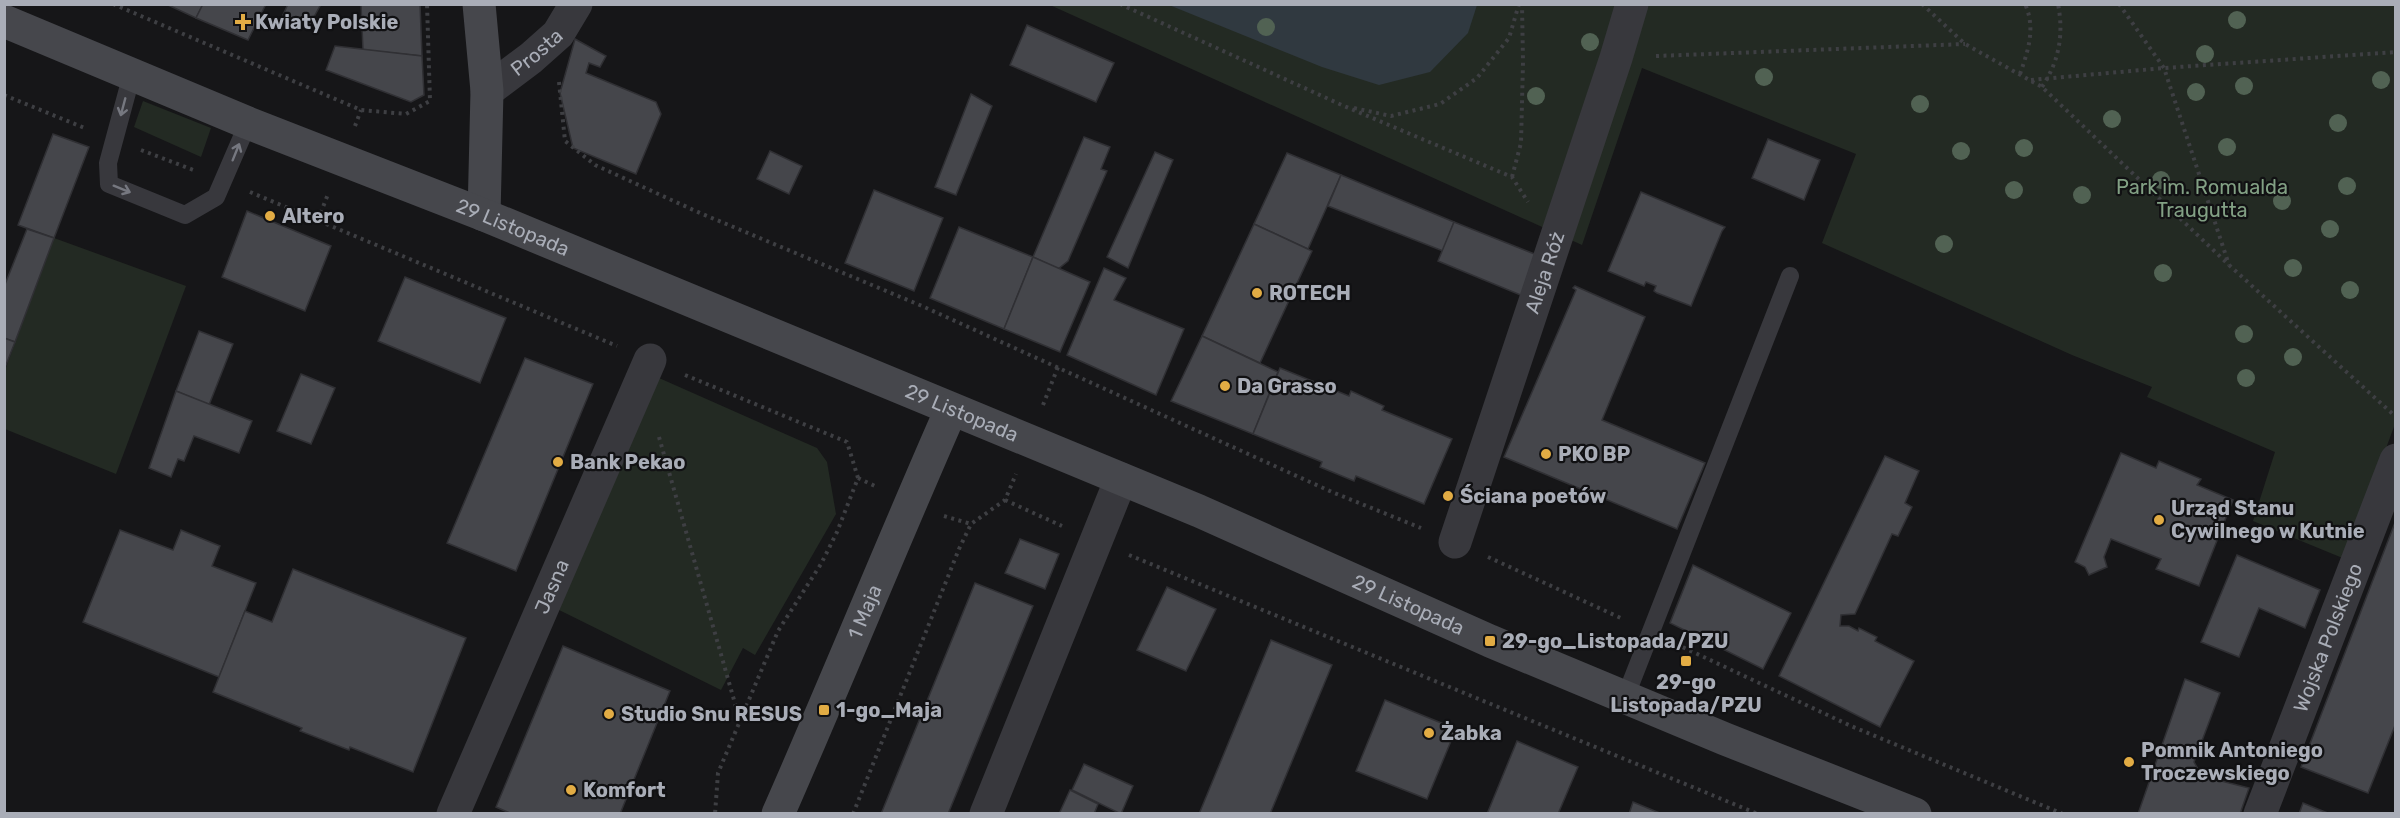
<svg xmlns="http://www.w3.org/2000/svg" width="2400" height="818" font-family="Rubik,sans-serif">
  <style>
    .green { fill: #232a23 }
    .water { fill: #303940 }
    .building { fill: #45464b; stroke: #303034; stroke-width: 1.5 }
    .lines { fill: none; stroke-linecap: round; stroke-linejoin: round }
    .path { stroke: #3e3f43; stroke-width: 4; stroke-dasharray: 3 4.5; stroke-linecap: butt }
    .lane { stroke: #38383d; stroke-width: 18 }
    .street { stroke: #38383d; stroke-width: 33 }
    .secondary { stroke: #46474c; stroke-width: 33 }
    .tree { fill: #516253 }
    .oneway { stroke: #767880 }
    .poi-dot { fill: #e2ac44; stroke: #111113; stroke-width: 2 }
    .labels { text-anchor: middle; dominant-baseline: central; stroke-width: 4.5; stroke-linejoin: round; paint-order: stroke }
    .poi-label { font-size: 20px; font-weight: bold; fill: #a9adb7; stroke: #111113; text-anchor: start }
    .street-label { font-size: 20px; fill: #a9adb7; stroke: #111113 }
    .park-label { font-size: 20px; fill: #82a084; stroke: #111113 }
  </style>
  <rect width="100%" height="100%" fill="#161618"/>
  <!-- green -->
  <g class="green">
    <polygon points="1050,5 2395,5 2395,424 2345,559 2253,521 2275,452 2147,397 2152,387 2072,355 1822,243 1856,154 1642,68 1582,245"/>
    <polygon points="143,101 211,128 201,157 134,127"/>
    <polygon points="54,238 186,286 116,474 5,429 5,370"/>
    <polygon points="650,374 817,448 827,462 836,514 755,655 743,648 721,690 551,606"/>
  </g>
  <!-- water -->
  <polygon class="water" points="1169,5 1477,4 1477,5 1468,33 1430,72 1379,85 1322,67"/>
  <!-- building -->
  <g class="building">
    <polygon points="166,4 203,4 196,18"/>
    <polygon points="203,4 266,4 248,40 196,18"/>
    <polygon points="288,4 321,4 308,28 283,15"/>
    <polygon points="361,4 420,4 422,56 363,50"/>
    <polygon points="1027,25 1114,63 1096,102 1010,65"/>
    <polygon points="575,39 606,56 600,67 589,63 586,73 656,102 661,114 636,174 573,148 560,93"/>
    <polygon points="335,46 422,56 424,95 411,102 326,70"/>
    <polygon points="971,94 992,106 956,195 935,187"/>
    <polygon points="53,134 89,147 54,238 18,225"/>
    <polygon points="1084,137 1110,147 1101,169 1107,171 1068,261 1058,269 1033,257"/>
    <polygon points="1768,139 1820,160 1804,200 1752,178"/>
    <polygon points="770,151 802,166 789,194 757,179"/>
    <polygon points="1155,152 1173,160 1128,268 1107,257"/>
    <polygon points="1287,153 1341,175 1308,249 1254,224"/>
    <polygon points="1341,175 1454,222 1443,251 1328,206"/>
    <polygon points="874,190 943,218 914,291 845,263"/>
    <polygon points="1641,192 1725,227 1722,231 1691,306 1657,293 1654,291 1656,286 1646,282 1644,286 1608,271"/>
    <polygon points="247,211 331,246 305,311 222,277"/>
    <polygon points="1454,222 1537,255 1523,296 1438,261"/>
    <polygon points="1254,224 1312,251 1260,363 1202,336"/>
    <polygon points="959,227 1033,257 1004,329 930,298"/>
    <polygon points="27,229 54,238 15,342 4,338 4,287"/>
    <polygon points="1033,257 1090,282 1060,352 1004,329"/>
    <polygon points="1104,268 1126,278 1114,300 1184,329 1156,395 1067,355"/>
    <polygon points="405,277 506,318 480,383 378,341"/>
    <polygon points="1575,286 1645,317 1602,420 1705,463 1677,529 1504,457 1576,290 1573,288"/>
    <polygon points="199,331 233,344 209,405 176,391"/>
    <polygon points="1202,336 1278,372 1253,434 1171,401"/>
    <polygon points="4,338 15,342 4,370"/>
    <polygon points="525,358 593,384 516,571 447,543"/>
    <polygon points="1280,368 1349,396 1351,391 1384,406 1382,410 1452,439 1424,504 1356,476 1354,481 1320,467 1322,462 1253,434"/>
    <polygon points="301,374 335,388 311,444 277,431"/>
    <polygon points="176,391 252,421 239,453 194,436 184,461 178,459 171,477 149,468"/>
    <polygon points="2121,453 2156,468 2159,461 2201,479 2197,485 2233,500 2199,586 2156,569 2161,559 2111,539 2104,557 2107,567 2089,575 2085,567 2075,562"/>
    <polygon points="1885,456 1919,471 1905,503 1912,507 1898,536 1892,534 1855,614 1841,615 1840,626 1849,626 1858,631 1859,628 1877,637 1875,641 1914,661 1880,727 1779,676"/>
    <polygon points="2396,520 2396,723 2368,793 2301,767"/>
    <polygon points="120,530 173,550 181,530 220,546 212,566 256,583 219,677 83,622"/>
    <polygon points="1020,539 1059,554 1045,589 1005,573"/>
    <polygon points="2237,555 2320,590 2305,628 2259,608 2239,657 2201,642"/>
    <polygon points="1693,565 1791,613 1763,669 1670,623"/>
    <polygon points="293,569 466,638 413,772 350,747 349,750 300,731 302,728 213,692 245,611 272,622"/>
    <polygon points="975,583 1033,606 948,814 881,814"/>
    <polygon points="1167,587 1216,609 1186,671 1137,650"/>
    <polygon points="1271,640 1332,665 1270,814 1199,814"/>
    <polygon points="563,646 670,691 620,814 512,814 496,807"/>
    <polygon points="2185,679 2220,693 2194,762 2202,776 2249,788 2240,814 2138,814"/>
    <polygon points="1385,700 1456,729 1427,799 1356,771"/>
    <polygon points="1517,741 1578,767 1558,814 1487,814"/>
    <polygon points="1084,764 1133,786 1121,814 1072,790"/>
    <polygon points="1070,790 1098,804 1094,814 1059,814"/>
    <polygon points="1633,802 1662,814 1629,814"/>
    <polygon points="2303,803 2330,814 2299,814"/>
  </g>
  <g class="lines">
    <!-- path -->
    <g class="path">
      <polyline points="113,4 361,110 406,114 430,101 427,4"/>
      <polyline points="1120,4 1344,106 1512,177 1528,202"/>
      <polyline points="1922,4 1965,44 2042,87 2229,265 2396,417"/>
      <polyline points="2119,4 2164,68 2229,265"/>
      <polyline points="1656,56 1965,44"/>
      <path d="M2020 74C2028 51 2036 28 2025 4"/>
      <polyline points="2031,80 2164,68 2396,52"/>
      <polyline points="559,82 565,141 595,165 700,213 922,306 1332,492 1421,528"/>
      <path d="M2042 87C2059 61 2064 35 2058 4"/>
      <polyline points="4,95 87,129"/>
      <polyline points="1354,108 1391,116 1440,104 1477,78 1509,38 1519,4"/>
      <polyline points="355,126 361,110"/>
      <polyline points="141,150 196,171"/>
      <polyline points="1512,177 1521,143 1523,62 1522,4"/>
      <polyline points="250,192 617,346"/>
      <polyline points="318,220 328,194"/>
      <polyline points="685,375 847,442 858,478 837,532 821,564 778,631 718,773 715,814"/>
      <polyline points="1043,405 1058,367"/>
      <polyline points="659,437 740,721"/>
      <polyline points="858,478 877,487"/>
      <polyline points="1005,500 1062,526"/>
      <polyline points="944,516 971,524"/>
      <polyline points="1129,555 1758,814"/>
      <polyline points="1488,557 1623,619"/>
      <polyline points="1676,644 1851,726 2063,814"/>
      <polyline points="853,814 959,549 971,524 1005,500 1016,474"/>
    </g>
    <!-- lane -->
    <g class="lane">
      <polyline points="132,74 108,163 109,184 185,215 216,197 248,123"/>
      <polyline points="1625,698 1790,276"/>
    </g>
    <!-- street -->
    <g class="street">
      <path id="s1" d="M487 91 531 58 558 34 576 4"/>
      <path id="s2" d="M1455 542 1616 58 1632 4"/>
      <path id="s3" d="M453 814 650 360"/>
      <polyline points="986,814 1121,479"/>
      <path id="s4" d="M2260 814 2396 460"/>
    </g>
    <!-- secondary -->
    <g class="secondary">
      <polyline points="479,4 487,91 484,215"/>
      <path id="s5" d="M4 21 248 123 484 215 1199 511 1490 641 1725 739 1915 814"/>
      <path id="s6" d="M778 814C837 680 892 544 951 410"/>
    </g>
  </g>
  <!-- trees -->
  <g class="tree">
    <circle cx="2237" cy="20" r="9"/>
    <circle cx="1266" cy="27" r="9"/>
    <circle cx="1590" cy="42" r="9"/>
    <circle cx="2205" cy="54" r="9"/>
    <circle cx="1764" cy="77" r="9"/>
    <circle cx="2381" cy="80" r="9"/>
    <circle cx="2244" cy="86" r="9"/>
    <circle cx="2196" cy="92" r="9"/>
    <circle cx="1536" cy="96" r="9"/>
    <circle cx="1920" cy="104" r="9"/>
    <circle cx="2112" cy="119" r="9"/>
    <circle cx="2338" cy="123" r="9"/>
    <circle cx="2227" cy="147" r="9"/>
    <circle cx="2024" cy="148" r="9"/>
    <circle cx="1961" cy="151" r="9"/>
    <circle cx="2161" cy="180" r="9"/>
    <circle cx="2347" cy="186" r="9"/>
    <circle cx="2014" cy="190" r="9"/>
    <circle cx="2082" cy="195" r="9"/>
    <circle cx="2282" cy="201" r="9"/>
    <circle cx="2330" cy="229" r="9"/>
    <circle cx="1944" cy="244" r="9"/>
    <circle cx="2293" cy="268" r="9"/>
    <circle cx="2163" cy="273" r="9"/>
    <circle cx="2350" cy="290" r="9"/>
    <circle cx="2244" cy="334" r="9"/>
    <circle cx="2293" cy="357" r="9"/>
    <circle cx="2246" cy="378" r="9"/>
  </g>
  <!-- one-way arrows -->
  <defs><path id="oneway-shaft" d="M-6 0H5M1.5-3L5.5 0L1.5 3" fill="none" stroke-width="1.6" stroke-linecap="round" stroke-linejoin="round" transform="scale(1.5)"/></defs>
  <g class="oneway">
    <use href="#oneway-shaft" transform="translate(123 107) rotate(105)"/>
    <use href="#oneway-shaft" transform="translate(236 152) rotate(-68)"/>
    <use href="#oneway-shaft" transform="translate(122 189) rotate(22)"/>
  </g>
  <!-- markers -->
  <g class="poi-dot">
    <path d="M240 13h6v6h6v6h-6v6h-6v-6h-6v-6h6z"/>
    <circle cx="270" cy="216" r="6"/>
    <circle cx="1257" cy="293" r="6"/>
    <circle cx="1225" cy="386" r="6"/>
    <circle cx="1546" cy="454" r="6"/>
    <circle cx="558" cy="462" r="6"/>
    <circle cx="1448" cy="496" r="6"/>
    <circle cx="2159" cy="520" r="6"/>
    <rect x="1484" y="635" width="12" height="12" rx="3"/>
    <rect x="1680" y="655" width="12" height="12" rx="3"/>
    <rect x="818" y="704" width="12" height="12" rx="3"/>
    <circle cx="609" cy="714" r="6"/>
    <circle cx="1429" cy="733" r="6"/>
    <circle cx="2129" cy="762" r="6"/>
    <circle cx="571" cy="790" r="6"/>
  </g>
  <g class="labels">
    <!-- poi labels -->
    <g class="poi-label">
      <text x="255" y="22">Kwiaty Polskie</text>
      <text x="282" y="216">Altero</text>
      <text x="1269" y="293">ROTECH</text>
      <text x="1237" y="386">Da Grasso</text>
      <text x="1558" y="454">PKO BP</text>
      <text x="570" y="462">Bank Pekao</text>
      <text x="1460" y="496">Ściana poetów</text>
      <text x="2171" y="508">Urząd Stanu<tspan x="2171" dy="23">Cywilnego w Kutnie</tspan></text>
      <text x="1502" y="641">29-go_Listopada/PZU</text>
      <text x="1686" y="682" text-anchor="middle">29-go<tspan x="1686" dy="23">Listopada/PZU</tspan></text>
      <text x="836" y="710">1-go_Maja</text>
      <text x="621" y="714">Studio Snu RESUS</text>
      <text x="1441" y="733">Żabka</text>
      <text x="2141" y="750">Pomnik Antoniego<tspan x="2141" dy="23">Troczewskiego</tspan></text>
      <text x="583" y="790">Komfort</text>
    </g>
    <!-- street labels -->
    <g class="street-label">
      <text stroke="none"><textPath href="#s1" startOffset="63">Prosta</textPath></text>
      <text stroke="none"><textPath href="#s5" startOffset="549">29 Listopada</textPath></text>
      <text stroke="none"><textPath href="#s2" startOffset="284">Aleja Róż</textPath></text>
      <text stroke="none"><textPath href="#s5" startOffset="1035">29 Listopada</textPath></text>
      <text stroke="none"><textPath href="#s3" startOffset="248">Jasna</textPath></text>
      <text stroke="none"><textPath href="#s5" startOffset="1521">29 Listopada</textPath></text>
      <text stroke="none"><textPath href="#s6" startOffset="220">1 Maja</textPath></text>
      <text stroke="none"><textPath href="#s4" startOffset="189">Wojska Polskiego</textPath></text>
    </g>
    <!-- park labels -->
    <g class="park-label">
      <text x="2202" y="187">Park im. Romualda<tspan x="2202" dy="23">Traugutta</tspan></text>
    </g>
  </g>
  <!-- border -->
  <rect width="2400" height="818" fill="none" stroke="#a9adb7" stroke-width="12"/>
</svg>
